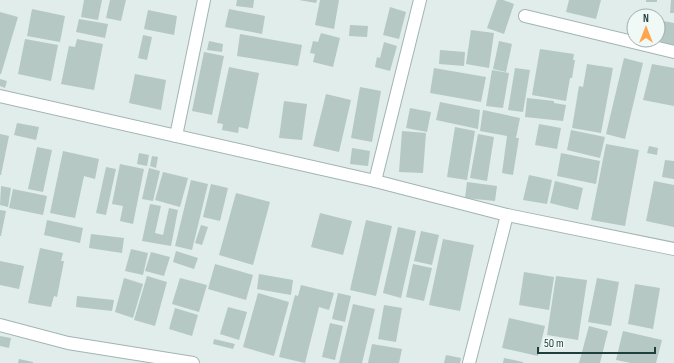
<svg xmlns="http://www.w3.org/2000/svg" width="674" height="363" font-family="'Sofia Sans Condensed',sans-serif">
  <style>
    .building { fill: #b5c8c4 }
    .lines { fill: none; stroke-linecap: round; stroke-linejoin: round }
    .minor-casing { stroke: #a2b5b3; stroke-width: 14 }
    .minor { stroke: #fff; stroke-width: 12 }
  </style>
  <rect width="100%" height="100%" fill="#e0edea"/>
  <!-- building -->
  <g class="building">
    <polygon points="84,0 102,0 98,20 81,17"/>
    <polygon points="110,0 126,0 121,21 106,18"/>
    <polygon points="237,0 254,0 253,8 236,6"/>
    <polygon points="299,0 317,0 316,3"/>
    <polygon points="320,0 339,0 334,29 315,25"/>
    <polygon points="497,0 503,0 514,4 504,34 487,28"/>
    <polygon points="569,0 601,0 596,19 566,12"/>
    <rect x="646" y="0" width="11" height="2"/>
    <polygon points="671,0 674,0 674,13 670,13"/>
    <polygon points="390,7 406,12 399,39 383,35"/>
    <polygon points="32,9 65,16 60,42 27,36"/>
    <polygon points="229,9 265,16 262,34 225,27"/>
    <polygon points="148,10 177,16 174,35 144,29"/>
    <polygon points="0,12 18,17 1,74 0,74"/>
    <polygon points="79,19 108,24 105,38 76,32"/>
    <polygon points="658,20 674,23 674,45 654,41 658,40"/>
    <polygon points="350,25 368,26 367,37 349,36"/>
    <polygon points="471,30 494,33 489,68 466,64"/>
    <polygon points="321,33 340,38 333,67 313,62 315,54 310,53 313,41 318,42"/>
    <polygon points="240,34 302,45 298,66 237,56"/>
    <polygon points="143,35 152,37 147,60 138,58"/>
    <polygon points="25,39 58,45 51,81 18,74"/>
    <polygon points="77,39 103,44 94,90 61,84 69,46 75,47"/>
    <polygon points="209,41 223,44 222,52 207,50"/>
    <polygon points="499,41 512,44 506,72 493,69"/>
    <polygon points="384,42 397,46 390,71 375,67 377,57 380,58"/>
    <polygon points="540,49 574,54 573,60 575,60 572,78 570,78 566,101 532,95"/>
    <polygon points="440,50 465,52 464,66 439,64"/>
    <polygon points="204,52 224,56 212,115 192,111"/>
    <polygon points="624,58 643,63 625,139 606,134"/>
    <polygon points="587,64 613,68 601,133 572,128 579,86 583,87"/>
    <polygon points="652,64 674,68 674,106 643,100"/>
    <polygon points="229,67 259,73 248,129 239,127 238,133 222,130 223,124 217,123"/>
    <polygon points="434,68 486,77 481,102 430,93"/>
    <polygon points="515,68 530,70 523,112 508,110"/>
    <polygon points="492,70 509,73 503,108 486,106"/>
    <polygon points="135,74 166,80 161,110 129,103"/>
    <polygon points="0,79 7,81 5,88 0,86"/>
    <polygon points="360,87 381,91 372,142 351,138"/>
    <polygon points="326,94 351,100 339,152 313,146"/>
    <polygon points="527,98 554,101 554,103 566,105 563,121 525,117"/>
    <polygon points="284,101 307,104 302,140 279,138"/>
    <polygon points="440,102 480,110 478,129 436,120"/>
    <polygon points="410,108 431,112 427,132 406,128"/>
    <polygon points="483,110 520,118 516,138 519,138 513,175 502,173 507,136 480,131"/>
    <polygon points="17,123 39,127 36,140 14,135"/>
    <polygon points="539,124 561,128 557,149 535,145"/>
    <polygon points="455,127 475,131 467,180 447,177"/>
    <polygon points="571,130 605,137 600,158 567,150"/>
    <polygon points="402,131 426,133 423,173 399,172"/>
    <polygon points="0,134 9,136 1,175 0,175"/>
    <polygon points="478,134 494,137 487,181 470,178"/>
    <polygon points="606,144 639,150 625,226 591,220"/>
    <polygon points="649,146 658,148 657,155 647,153"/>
    <polygon points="37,147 52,150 43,192 28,189"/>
    <polygon points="352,148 370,151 368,166 350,164"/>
    <polygon points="63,151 99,159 95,179 84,176 75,218 50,213"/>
    <polygon points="139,153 149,155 147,166 137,164"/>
    <polygon points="561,153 600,161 596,184 557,176"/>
    <polygon points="152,156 158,157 156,168 150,166"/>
    <polygon points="665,160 674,161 674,179 662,177"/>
    <polygon points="120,164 144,169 133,224 120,221 123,206 112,204"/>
    <polygon points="106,167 116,169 106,215 96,213"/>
    <polygon points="149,168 160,171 153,201 142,199"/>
    <polygon points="163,172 188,178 180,207 155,200"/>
    <polygon points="529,175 552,180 547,204 523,200"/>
    <polygon points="191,180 208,184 192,250 175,246"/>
    <polygon points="555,181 583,188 578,210 550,203"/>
    <polygon points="654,181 674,185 674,227 646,221"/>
    <polygon points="467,182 497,186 495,201 465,198"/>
    <polygon points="211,184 228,188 220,221 203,217"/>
    <polygon points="1,186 11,188 8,207 0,205"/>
    <polygon points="13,189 47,196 43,215 9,208"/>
    <polygon points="236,193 270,202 253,265 219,255"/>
    <polygon points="150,204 161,206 155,233 163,235 169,208 178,210 171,246 142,241"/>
    <polygon points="0,210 6,211 1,236 0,236"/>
    <polygon points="320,213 352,221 343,255 311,247"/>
    <polygon points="47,220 83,228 80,243 44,235"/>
    <polygon points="366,220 392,226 376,296 350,290"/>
    <polygon points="201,225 208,227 202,245 195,243"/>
    <polygon points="398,227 416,231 401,298 383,293"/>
    <polygon points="421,231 439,235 432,265 414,261"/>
    <polygon points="91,234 124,238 122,253 89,248"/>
    <polygon points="443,239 474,245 460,311 429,305"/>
    <polygon points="40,248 63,253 61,261 64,261 57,297 54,296 51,307 28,303"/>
    <polygon points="131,249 148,253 143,275 125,271"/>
    <polygon points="176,251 198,258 194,269 173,262"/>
    <polygon points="151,252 170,257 164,276 145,271"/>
    <polygon points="0,261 24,266 19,289 0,285"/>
    <polygon points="215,264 253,275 246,300 208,289"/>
    <polygon points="413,264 432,268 424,301 406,297"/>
    <polygon points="524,272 554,277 549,310 519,305"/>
    <polygon points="259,274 293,280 291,295 257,289"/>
    <polygon points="147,276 167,282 155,326 134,320"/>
    <polygon points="556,276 587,280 578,340 547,335"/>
    <polygon points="124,278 143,284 133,318 115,312"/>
    <polygon points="180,278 207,285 199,312 172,304"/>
    <polygon points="597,278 619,282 611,326 588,322"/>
    <polygon points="635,284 660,288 653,329 628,324"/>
    <polygon points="301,285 334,293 329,310 319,307 305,363 279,357 295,295 298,296"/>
    <polygon points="258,293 289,302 274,356 243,347"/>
    <polygon points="338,293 351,296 345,322 332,319"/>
    <polygon points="77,296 114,300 112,311 76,307"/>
    <polygon points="353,304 375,309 362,363 339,363"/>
    <polygon points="384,305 402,308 396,342 378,339"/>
    <polygon points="228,307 247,312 239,340 220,334"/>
    <polygon points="175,308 198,315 192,336 169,329"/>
    <polygon points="509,318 545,326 538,356 502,348"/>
    <polygon points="330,323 343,326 335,360 322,357"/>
    <polygon points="589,326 608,331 600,363 579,363"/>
    <polygon points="623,331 662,340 656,363 631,363 616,360"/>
    <polygon points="0,336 11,338 9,348 0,346"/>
    <polygon points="214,339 235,344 233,349 213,344"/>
    <polygon points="372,344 402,349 399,363 368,363"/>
    <polygon points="446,355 461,358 460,363 444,363"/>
    <polygon points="504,358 523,362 523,363 503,363"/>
    <polygon points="19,359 33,362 33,363 18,363"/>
  </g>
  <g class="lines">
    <defs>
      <g id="minor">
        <polyline points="525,16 674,52"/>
        <polyline points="0,96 375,181 507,215 674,249"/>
        <polyline points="176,136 204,0"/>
        <polyline points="375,181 420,0"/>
        <polyline points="0,325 68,343 193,363"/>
        <polyline points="469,363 507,215"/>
      </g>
    </defs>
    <!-- minor casing -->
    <use href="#minor" class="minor-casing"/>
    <!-- minor -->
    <use href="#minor" class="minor"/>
  </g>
  <!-- north arrow -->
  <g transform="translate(646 28)"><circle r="19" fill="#f1f9f7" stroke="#9dafad"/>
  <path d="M0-3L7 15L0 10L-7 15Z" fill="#ffa54c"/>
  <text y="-6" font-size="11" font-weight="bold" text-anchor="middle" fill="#1f3f3e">N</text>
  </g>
  <!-- scale -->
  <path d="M538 347v6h117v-6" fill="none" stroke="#1f3f3e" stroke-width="2"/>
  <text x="544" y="347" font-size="12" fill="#1f3f3e" stroke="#f1f9f7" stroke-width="3" paint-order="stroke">50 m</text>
</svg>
